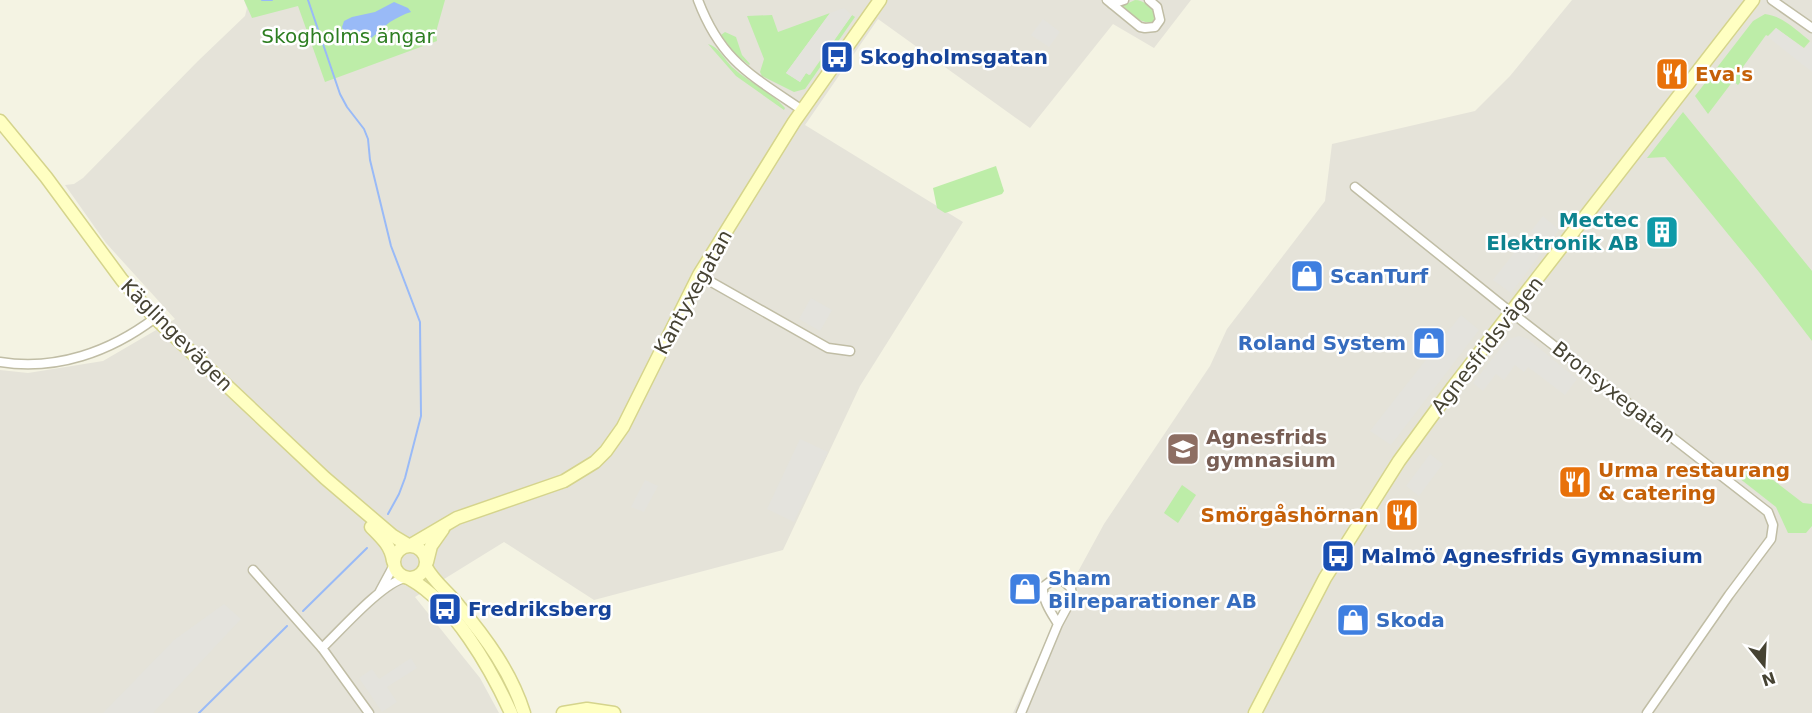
<svg xmlns="http://www.w3.org/2000/svg" width="1812" height="713" font-family="'DejaVu Sans',sans-serif">
  <style>
    .industrial { fill: #e5e3d9 }
    .green { fill: #bdeda8 }
    .parking { fill: #e4e3dd }
    .water { fill: #99baf7 }
    .lines { fill: none; stroke-linecap: round; stroke-linejoin: round }
    .stream { stroke: #99baf7; stroke-width: 2 }
    .street-casing { stroke: #c0bda5; stroke-width: 11 }
    .secondary-casing { stroke: #d5d48c; stroke-width: 15 }
    .street { stroke: #fff; stroke-width: 8 }
    .secondary { stroke: #ffffc2; stroke-width: 12 }
    .labels { text-anchor: middle; dominant-baseline: central; stroke-width: 5; stroke-linejoin: round; paint-order: stroke }
    .park-label { font-size: 20px; fill: #2d7e21; stroke: #fff }
    .transit-label { font-size: 20px; font-weight: bold; fill: #164399; stroke: #fff; text-anchor: start }
    .food-label { font-size: 20px; font-weight: bold; fill: #c56008; stroke: #fff; text-anchor: start }
    .culture-label { font-size: 20px; font-weight: bold; fill: #0d838f; stroke: #fff; text-anchor: end }
    .shop-label { font-size: 20px; font-weight: bold; fill: #366cbe; stroke: #fff; text-anchor: start }
    .street-label { font-size: 20px; fill: #464333; stroke: #fff }
    .education-label { font-size: 20px; font-weight: bold; fill: #785e54; stroke: #fff; text-anchor: start }
  </style>
  <rect width="100%" height="100%" fill="#f4f3e3"/>
  <!-- industrial -->
  <g class="industrial">
    <polygon points="244,0 1191,0 1154,48 1113,24 1030,128 878,19 805,125 963,222 860,386 783,550 594,600 504,542 415,597 480,678 499,713 0,713 0,370 28,373 103,361 175,319 106,243 65,185 74,184 83,178 198,61 245,16 247,8"/>
    <polygon points="1572,0 1812,0 1812,713 1013,713 1074,579 1104,524 1210,366 1227,329 1325,201 1332,144 1475,111 1510,76"/>
  </g>
  <!-- green -->
  <g class="green">
    <polygon points="244,0 445,0 436,32 437,41 325,82 298,6 252,18"/>
    <path d="M1135 0C1144 0 1150 7 1156 14L1153 22C1141 25 1131 13 1122 6Z"/>
    <polygon points="830,13 786,73 800,82 806,73 810,75 852,15 855,17 805,89 794,92 762,76 760,72 764,59 747,16 772,15 778,32"/>
    <path d="M1765 14C1783 16 1797 31 1810 41L1804 48 1776 28 1768 36 1766 35 1740 71 1745 76 1738 85 1733 81 1708 114 1695 96 1753 21Z"/>
    <polygon points="725,32 736,37 742,55 750,64 749,65 735,54 721,35"/>
    <path d="M708 44C719 47 724 59 732 67 748 82 770 91 785 108L784 110 736 76Z"/>
    <polygon points="1683,112 1812,271 1812,341 1759,272 1665,157 1647,158"/>
    <polygon points="996,166 1004,191 1002,194 945,213 937,208 933,188"/>
    <polygon points="1751,463 1803,503 1812,504 1812,526 1806,533 1788,533 1776,507 1739,478"/>
    <polygon points="1182,485 1196,495 1178,523 1164,513"/>
  </g>
  <!-- parking -->
  <g class="parking">
    <polygon points="844,8 852,15 809,75 806,73 800,82 786,73 830,13"/>
    <polygon points="1043,19 1060,32 1049,47 1031,35"/>
    <polygon points="1776,28 1804,49 1811,42 1812,43 1812,72 1768,37"/>
    <polygon points="1543,216 1559,230 1511,293 1493,280"/>
    <polygon points="811,298 832,310 820,331 799,319"/>
    <polygon points="1461,315 1479,330 1391,445 1370,431"/>
    <polygon points="1519,336 1528,339 1577,379 1565,395 1528,367 1524,372 1515,365 1504,380 1496,374 1483,391 1473,383 1505,343 1509,339"/>
    <polygon points="800,439 828,452 794,522 767,509"/>
    <polygon points="1430,454 1443,464 1419,496 1406,486"/>
    <polygon points="645,480 658,486 644,512 631,507"/>
    <polygon points="224,604 241,619 153,713 103,713 174,640"/>
    <polygon points="411,658 417,668 387,687 397,702 382,712 359,678 372,669 379,679"/>
  </g>
  <!-- water -->
  <path class="water" d="M394 2 408 8 411 12C404 14 397 18 390 22 374 34 353 64 342 27L344 21 352 17 375 12Z"/>
  <g class="lines">
    <!-- stream -->
    <g class="stream">
      <polyline points="262,0 272,0"/>
      <polyline points="308,0 340,94 347,107 364,129 368,139 370,160 391,246 420,322 421,416 405,478 399,494 388,514"/>
      <polyline points="303,611 367,548"/>
      <polyline points="199,713 287,626"/>
    </g>
    <defs>
      <g id="street">
        <path d="M698 0C721 61 751 75 802 110"/>
        <polyline points="1107,0 1140,27 1145,28 1155,27 1160,20 1157,7 1149,0"/>
        <polyline points="1772,0 1812,28"/>
        <polyline points="1112,4 1124,0"/>
        <polyline points="1355,187 1512,313 1768,512 1773,525 1771,539 1729,595 1647,713"/>
        <polyline points="699,275 828,348 850,351"/>
        <path d="M0 362C56 371 110 352 155 318"/>
        <polyline points="253,570 322,648 369,713"/>
        <polyline points="1028,587 1043,587"/>
        <polyline points="380,591 394,565"/>
        <path d="M322 648C341 630 382 583 405 578"/>
        <path d="M1021 713 1058 624 1072 598 1071 588 1061 579 1051 581 1043 587C1042 600 1052 614 1058 624"/>
      </g>
      <g id="secondary">
        <polyline points="0,121 46,177 122,280 155,318 325,478 393,536 408,545"/>
        <path d="M371 527C382 538 391 546 393 561"/>
        <polyline points="411,545 457,518 564,481 595,462 606,451 623,427 699,275 794,122 880,0"/>
        <circle cx="410" cy="562" r="16"/>
        <polyline points="427,562 431,546 443,529"/>
        <path d="M426 567C434 582 448 592 459 606 486 638 511 672 524 713"/>
        <path d="M410 579C454 604 490 667 511 713"/>
        <polyline points="563,713 587,709 614,713"/>
        <polyline points="1255,713 1325,578 1399,461 1453,387 1753,0"/>
      </g>
    </defs>
    <!-- street casing -->
    <use href="#street" class="street-casing"/>
    <!-- secondary casing -->
    <use href="#secondary" class="secondary-casing"/>
    <!-- street -->
    <use href="#street" class="street"/>
    <!-- secondary -->
    <use href="#secondary" class="secondary"/>
  </g>
  <!-- icons -->
  <defs>
    <symbol id="bus-square" viewBox="-11 -11 22 22"><rect x="-9" y="-9" width="18" height="18" rx="4" fill="#1a4fb4" stroke="#fff"/><path d="M-5-6H5V4H4V6H2V4H-2V6H-4V4H-5ZM-3.5-4V0h7V-4ZM-3.5 1.2v1.5H-2V1.2ZM2 1.2v1.5H3.5V1.2Z" fill="#fff"/></symbol>
    <symbol id="restaurant-square" viewBox="-11 -11 22 22"><rect x="-9" y="-9" width="18" height="18" rx="4" fill="#e8710a" stroke="#fff"/><path d="M-5-6h1v4h1v-4h1v4h1v-4h1v5L-1.5 .5V6h-2V.5L-5-1ZM5-6V6H3V1.5H1.5Q1.5-4 5-6Z" fill="#fff"/></symbol>
    <symbol id="building-square" viewBox="-11 -11 22 22"><rect x="-9" y="-9" width="18" height="18" rx="4" fill="#0f9aa8" stroke="#fff"/><path d="M-4-6H4V6H1V3H-1V6H-4ZM-2.5-4.3h1.7v1.8h-1.7ZM.8-4.3h1.7v1.8H.8ZM-2.5-1h1.7V.8h-1.7ZM.8-1h1.7V.8H.8Z" fill="#fff"/></symbol>
    <symbol id="shop-square" viewBox="-11 -11 22 22"><rect x="-9" y="-9" width="18" height="18" rx="4" fill="#3f7fe0" stroke="#fff"/><path d="M-5-2.5h2.3a2.7 3.5 0 0 1 5.4 0H5L5.5 6h-11ZM-1.5-2.5h3a1.5 2.3 0 0 0-3 0Z" fill="#fff"/></symbol>
    <symbol id="school-square" viewBox="-11 -11 22 22"><rect x="-9" y="-9" width="18" height="18" rx="4" fill="#8d6e63" stroke="#fff"/><path d="M0-5L7-2L0 1L-7-2ZM-4 1L0 2.5L4 1V4Q0 6-4 4Z" fill="#fff"/></symbol>
  </defs>
  <g fill-rule="evenodd">
    <use href="#bus-square" x="818" y="38" width="38" height="38"/>
    <use href="#restaurant-square" x="1653" y="55" width="38" height="38"/>
    <use href="#building-square" x="1643" y="213" width="38" height="38"/>
    <use href="#shop-square" x="1288" y="257" width="38" height="38"/>
    <use href="#shop-square" x="1410" y="324" width="38" height="38"/>
    <use href="#school-square" x="1164" y="430" width="38" height="38"/>
    <use href="#restaurant-square" x="1556" y="463" width="38" height="38"/>
    <use href="#restaurant-square" x="1383" y="496" width="38" height="38"/>
    <use href="#bus-square" x="1319" y="537" width="38" height="38"/>
    <use href="#shop-square" x="1006" y="570" width="38" height="38"/>
    <use href="#bus-square" x="426" y="590" width="38" height="38"/>
    <use href="#shop-square" x="1334" y="601" width="38" height="38"/>
  </g>
  <g class="labels">
    <!-- park labels -->
    <g class="park-label">
      <text x="348" y="36">Skogholms ängar</text>
    </g>
    <!-- transit labels -->
    <g class="transit-label">
      <text x="860" y="57">Skogholmsgatan</text>
      <text x="1361" y="556">Malmö Agnesfrids Gymnasium</text>
      <text x="468" y="609">Fredriksberg</text>
    </g>
    <!-- food labels -->
    <g class="food-label">
      <text x="1695" y="74">Eva's</text>
      <text x="1598" y="470">Urma restaurang<tspan x="1598" dy="23">&amp; catering</tspan></text>
      <text x="1379" y="515" text-anchor="end">Smörgåshörnan</text>
    </g>
    <!-- culture labels -->
    <g class="culture-label">
      <text x="1639" y="220">Mectec<tspan x="1639" dy="23">Elektronik AB</tspan></text>
    </g>
    <!-- shop labels -->
    <g class="shop-label">
      <text x="1330" y="276">ScanTurf</text>
      <text x="1406" y="343" text-anchor="end">Roland System</text>
      <text x="1048" y="578">Sham<tspan x="1048" dy="23">Bilreparationer AB</tspan></text>
      <text x="1376" y="620">Skoda</text>
    </g>
    <!-- street labels -->
    <g class="street-label">
      <text transform="translate(693 292) rotate(-61)">Kantyxegatan</text>
      <text transform="translate(177 335) rotate(45)">Käglingevägen</text>
      <text transform="translate(1487 345) rotate(-52)">Agnesfridsvägen</text>
      <text transform="translate(1614 392) rotate(38)">Bronsyxegatan</text>
    </g>
    <!-- education labels -->
    <g class="education-label">
      <text x="1206" y="437">Agnesfrids<tspan x="1206" dy="23">gymnasium</tspan></text>
    </g>
  </g>
  <!-- north arrow -->
  <g transform="translate(1764 665) rotate(162)" stroke="#ffffff" stroke-width="4.5" paint-order="stroke">
  <path d="M0-4.5L10 22L0 15L-10 22Z" fill="#464333"/>
  <text y="-9" font-size="16" font-weight="bold" text-anchor="middle" fill="#464333">N</text>
  </g>
</svg>
